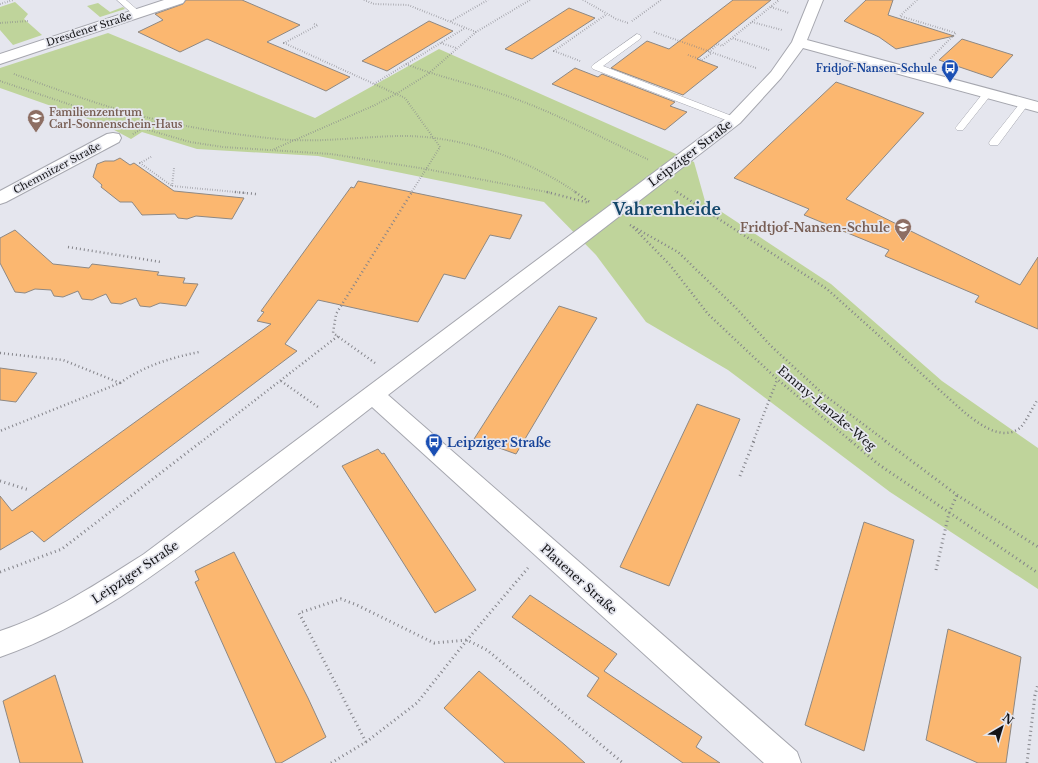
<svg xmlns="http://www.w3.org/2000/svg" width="1038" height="763" font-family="'Libre Baskerville',serif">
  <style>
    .green { fill: #bfd49b }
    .building { fill: #fbb770; stroke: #8e8883 }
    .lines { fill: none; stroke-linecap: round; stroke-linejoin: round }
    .service-casing { stroke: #a6a7af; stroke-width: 1 }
    .minor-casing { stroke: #a6a7af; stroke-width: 2 }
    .path-far2 { stroke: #84848a; stroke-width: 2; stroke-dasharray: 0.5 2; stroke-linecap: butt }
    .path-far1 { stroke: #84848a; stroke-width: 2.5; stroke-dasharray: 1 3; stroke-linecap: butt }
    .path { stroke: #84848a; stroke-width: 3; stroke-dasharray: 1 3.5; stroke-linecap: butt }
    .service { fill: #fff; fill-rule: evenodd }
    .minor { fill: #fff; fill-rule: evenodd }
    .labels { text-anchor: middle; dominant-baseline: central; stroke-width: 3.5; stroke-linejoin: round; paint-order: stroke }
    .far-street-label { font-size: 10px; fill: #141417; stroke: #e5e6ee }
    .far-transit-label { font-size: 10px; font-weight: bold; fill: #164399; stroke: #e5e6ee; text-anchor: end }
    .far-education-label { font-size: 10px; font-weight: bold; fill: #785e54; stroke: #e5e6ee; text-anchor: start }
    .street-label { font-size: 12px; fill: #141417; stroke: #e5e6ee }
    .education-label { font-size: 12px; font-weight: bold; fill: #785e54; stroke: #e5e6ee; text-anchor: end }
    .transit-label { font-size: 12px; font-weight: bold; fill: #164399; stroke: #e5e6ee; text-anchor: start }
    .district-label { font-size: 16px; font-weight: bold; fill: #14476a; stroke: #e5e6ee }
  </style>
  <rect width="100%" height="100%" fill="#e5e6ee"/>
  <!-- green -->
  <g class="green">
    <polygon points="15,2 28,14 24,19 42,35 13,45 0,30 0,7"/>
    <polygon points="98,3 110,12 123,7 125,9 100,17 87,6"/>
    <polygon points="108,33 315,118 439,49 694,162 705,201 831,284 942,381 1038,448 1038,589 890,492 728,370 646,322 596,255 544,202 318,156 197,149 142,132 131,139 105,125 100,128 94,121 0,88 0,68"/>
  </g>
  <!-- building -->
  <g class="building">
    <polygon points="186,0 242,0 300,25 267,42 350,77 326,91 207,39 180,52 138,32 163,20 155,14 183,4"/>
    <polygon points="733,0 771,0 697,59 718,67 683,95 611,68 647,41 669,49"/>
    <polygon points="866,0 893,0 888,15 954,36 896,49 879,37 844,21"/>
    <polygon points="569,8 595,18 532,59 505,49"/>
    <polygon points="429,21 453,31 387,71 362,61"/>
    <polygon points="962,39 1013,55 992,78 939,60"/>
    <polygon points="575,68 598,77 602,74 675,102 670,106 687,112 665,130 552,84"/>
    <polygon points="836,82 924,113 846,199 1020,285 1038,257 1038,329 975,302 979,296 885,256 889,250 804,215 809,209 734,178"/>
    <polygon points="120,158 130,165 134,163 174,191 244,198 232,219 196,216 187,219 178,218 175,214 142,215 132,202 120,202 101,187 102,185 93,177 97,164 105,161 114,161"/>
    <polygon points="358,181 522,215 510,239 490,235 465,279 444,274 418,322 318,300 285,344 297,351 44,542 32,531 0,550 0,496 12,511 271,324 257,321 264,312 261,311 351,187 354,188"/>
    <polygon points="15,230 53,264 89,268 92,264 159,272 157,275 185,278 183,283 198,284 186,306 160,303 150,307 140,306 136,298 121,304 111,303 106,294 92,300 82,299 78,291 63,297 54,296 51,290 35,289 25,293 15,292 0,263 0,238"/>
    <polygon points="559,306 597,318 516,454 474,439"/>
    <polygon points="0,368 37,373 16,402 0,400"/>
    <polygon points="697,404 740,419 669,586 620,567"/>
    <polygon points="378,449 382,454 384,453 476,590 435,613 342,466"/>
    <polygon points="864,522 914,540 864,751 805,725"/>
    <polygon points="234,552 308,698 326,737 281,763 276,763 195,582 199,580 195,571"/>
    <polygon points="530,595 617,654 604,671 702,737 696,747 720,763 683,763 587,696 599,678 512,617"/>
    <polygon points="948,629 1021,657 1006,763 978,763 926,740"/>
    <polygon points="479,671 565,745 585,763 505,763 444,708"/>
    <polygon points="55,675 83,763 20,763 3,701"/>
  </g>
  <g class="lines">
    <defs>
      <g id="service">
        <polygon points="117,0 126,0 141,13 140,15 134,15"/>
        <polygon points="637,34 640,35 641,37 640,39 603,66 737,118 739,120 737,122 731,122 593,69 591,67 593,65"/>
        <polygon points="987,91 990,92 992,94 990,96 963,130 957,130 955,128 957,126 984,92"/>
        <polygon points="1024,101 1027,102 1029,104 1027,106 998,145 990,145 989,143 990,141 1021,102"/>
      </g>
      <g id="minor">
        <polygon points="164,0 185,0 183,3 0,64 0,54"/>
        <path d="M809 0H823L807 40 1038 102V112L803 48 781 78 740 123 388 395 797 752 801 763H764L372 407C325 444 278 480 231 517 158 573 88 626 0 657V631C52 614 98 583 144 554L728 117 771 72 792 42Z"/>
        <polygon points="113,133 119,134 121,138 119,142 6,202 0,204 0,191 107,134"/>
      </g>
    </defs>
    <!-- service casing -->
    <use href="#service" class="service-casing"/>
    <!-- minor casing -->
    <use href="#minor" class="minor-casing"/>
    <!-- path-far2 -->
    <g class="path-far2">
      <polyline points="364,0 374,4 408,5 476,32"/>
      <polyline points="583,0 616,19 628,23"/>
      <polyline points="917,0 900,16 956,33 930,59"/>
      <polyline points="0,4 13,0"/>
      <polyline points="771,7 789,13"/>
      <polyline points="451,21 488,0"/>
      <polyline points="632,21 661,0"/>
      <polyline points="752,22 782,30"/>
      <polyline points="0,23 28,21"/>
      <polyline points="314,24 318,25 284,43 405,98 440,147 411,193"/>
      <polyline points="654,32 756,68"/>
      <polyline points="441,43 456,48"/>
      <polyline points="769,50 732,38 779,0"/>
      <polyline points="709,52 718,44 722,46 732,38"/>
      <polyline points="688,55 702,60 712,53"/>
      <polyline points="580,61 554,51 607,14"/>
      <path d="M406 64C441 78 478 85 513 98 560 115 604 139 649 160"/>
      <path d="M14 74C64 92 115 111 167 122 203 130 240 135 277 139 318 143 357 137 398 136 460 135 526 158 577 193"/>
      <polyline points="0,81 110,118"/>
      <polyline points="374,84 465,28"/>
      <polyline points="128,124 190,142 223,147 331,154 426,169 552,193"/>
      <polyline points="133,134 156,120"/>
      <polyline points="274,149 373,106 396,94 428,74 476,32 530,0"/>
      <polyline points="151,157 140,163 172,186 246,193"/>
      <polyline points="172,186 174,168"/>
      <polyline points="675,191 678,193"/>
    </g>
    <!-- path-far1 -->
    <g class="path-far1">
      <polyline points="235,192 256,194"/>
      <polyline points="547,192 589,203"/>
      <polyline points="575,192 591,203"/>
      <path d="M677 192 827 289 964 412C978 423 1001 442 1020 428 1024 425 1034 405 1038 399"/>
      <polyline points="630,225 678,252 736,308 771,346 823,394 887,442"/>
      <polyline points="633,227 670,265 708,314 777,379 852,442"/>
      <polyline points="68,247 161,262"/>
      <polyline points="0,353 63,360 120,383 0,431"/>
      <polyline points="375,363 333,333 336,314 412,192"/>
      <polyline points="281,381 318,407"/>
      <path d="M120 383C144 366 170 358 199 352"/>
      <polyline points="201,442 338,336"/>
      <polyline points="753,442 777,380"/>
    </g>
    <!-- path -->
    <g class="path">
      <polyline points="851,441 878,464 1038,573"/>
      <polyline points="885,441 957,495 1038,547"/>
      <polyline points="740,476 754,441"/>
      <polyline points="0,481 29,490"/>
      <polyline points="936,570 949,513 957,495"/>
      <polyline points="0,572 62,549 202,441"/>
      <polyline points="366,742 299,613 341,599 357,605 434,643 467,640 487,650 623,763"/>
      <polyline points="331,763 366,742 417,703 467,640 528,568"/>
      <polyline points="1027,763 1035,695 1038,684"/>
    </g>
    <!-- service -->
    <use href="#service" class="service"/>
    <!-- minor -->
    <use href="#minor" class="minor"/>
  </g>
  <!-- icons -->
  <defs>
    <symbol id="bus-pin" viewBox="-11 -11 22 30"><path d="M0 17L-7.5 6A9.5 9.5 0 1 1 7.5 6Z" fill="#1a4fb4" stroke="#e5e6ee"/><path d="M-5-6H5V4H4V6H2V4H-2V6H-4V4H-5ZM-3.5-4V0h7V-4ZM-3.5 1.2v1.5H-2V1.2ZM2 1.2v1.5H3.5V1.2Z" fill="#fff"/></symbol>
    <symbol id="school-pin" viewBox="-11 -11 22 30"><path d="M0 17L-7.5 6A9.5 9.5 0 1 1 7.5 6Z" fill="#8d6e63" stroke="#e5e6ee"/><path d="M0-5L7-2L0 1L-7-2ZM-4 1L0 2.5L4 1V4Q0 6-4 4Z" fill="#fff"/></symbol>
  </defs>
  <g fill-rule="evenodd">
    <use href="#bus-pin" x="940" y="58" width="20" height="27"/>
    <use href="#school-pin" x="26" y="108" width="20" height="27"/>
    <use href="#school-pin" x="893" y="217" width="20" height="27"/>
    <use href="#bus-pin" x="424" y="432" width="20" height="27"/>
  </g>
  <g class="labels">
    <!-- far-street labels -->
    <g class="far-street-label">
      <text transform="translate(89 29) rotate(-18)">Dresdener Straße</text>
      <text transform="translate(57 168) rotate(-28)">Chemnitzer Straße</text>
    </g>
    <!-- far-transit labels -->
    <g class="far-transit-label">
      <text x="937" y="68">Fridjof-Nansen-Schule</text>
    </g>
    <!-- far-education labels -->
    <g class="far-education-label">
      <text x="49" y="112">Familienzentrum<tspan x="49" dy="12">Carl-Sonnenschein-Haus</tspan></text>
    </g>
    <!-- street labels -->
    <g class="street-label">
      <text transform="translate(690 153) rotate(-37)">Leipziger Straße</text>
      <text transform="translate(827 408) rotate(40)">Emmy-Lanzke-Weg</text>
      <text transform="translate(135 572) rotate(-34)">Leipziger Straße</text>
      <text transform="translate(579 579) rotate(42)">Plauener Straße</text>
    </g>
    <!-- education labels -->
    <g class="education-label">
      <text x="890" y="227">Fridtjof-Nansen-Schule</text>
    </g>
    <!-- transit labels -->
    <g class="transit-label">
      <text x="447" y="442">Leipziger Straße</text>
    </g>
    <!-- district labels -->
    <g class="district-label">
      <text x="667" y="209">Vahrenheide</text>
    </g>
  </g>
  <!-- north arrow -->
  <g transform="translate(1002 727) rotate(38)" stroke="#e5e6ee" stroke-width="3" paint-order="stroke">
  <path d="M0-3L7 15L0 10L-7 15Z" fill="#141417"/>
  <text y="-6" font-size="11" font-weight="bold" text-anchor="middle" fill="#141417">N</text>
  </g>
</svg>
